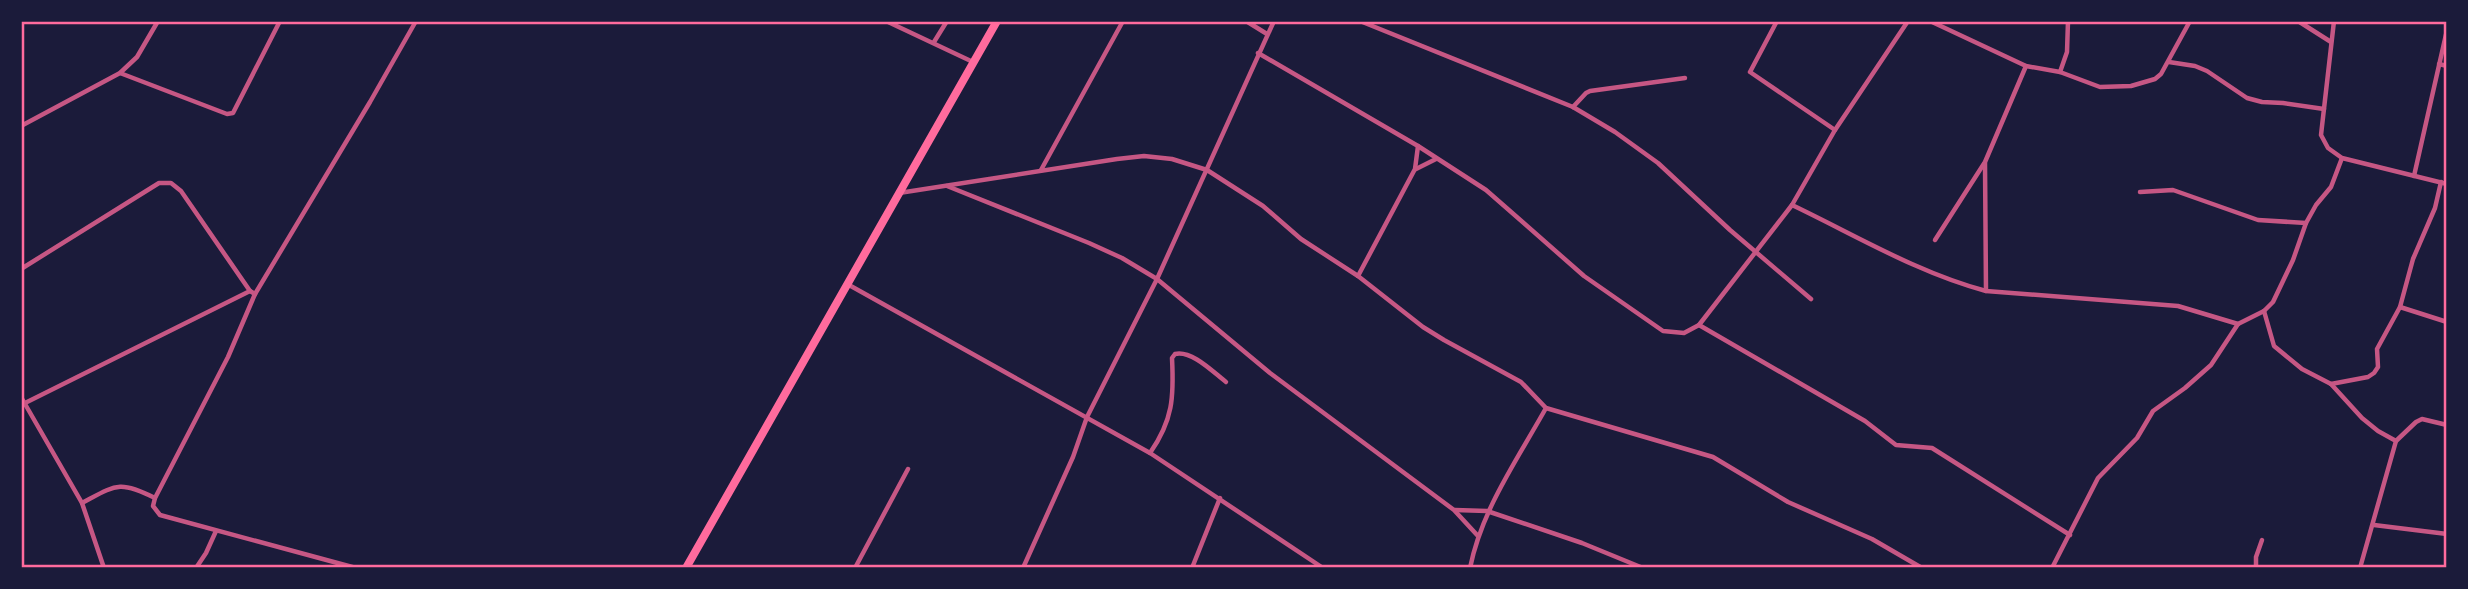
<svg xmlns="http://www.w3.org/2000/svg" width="2468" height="589" font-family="Lato,sans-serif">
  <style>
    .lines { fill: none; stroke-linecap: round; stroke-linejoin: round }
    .minor { stroke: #c65784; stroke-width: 4.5 }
    .primary { stroke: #ff6b9d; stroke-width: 8 }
    .neatline { fill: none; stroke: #ff6b9d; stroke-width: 2.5 }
  </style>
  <rect width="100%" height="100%" fill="#1b1b3a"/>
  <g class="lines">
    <!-- minor -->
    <g class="minor">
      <polyline points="886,21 973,62"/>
      <polyline points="1246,21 1267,34"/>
      <polyline points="1360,21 1573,107 1615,132 1658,163 1730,230 1811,299"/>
      <polyline points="1930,21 2026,66 2060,72 2100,87 2131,86 2155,79 2161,74 2190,21"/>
      <polyline points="2298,21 2331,42"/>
      <polyline points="2334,21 2321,135 2328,148 2342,158 2447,184"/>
      <polyline points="934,42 947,21"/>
      <polyline points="1258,53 1418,146 1486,190 1584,276 1663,331 1684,333 1699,325 1792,205 1835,130 1750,72 1777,21"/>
      <polyline points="2169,62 2195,66 2207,71 2247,98 2262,102 2283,103 2324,109"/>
      <polyline points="2439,64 2447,66"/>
      <polyline points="2060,72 2067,52 2068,21"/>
      <polyline points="120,73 227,114 233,113 280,21"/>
      <polyline points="1573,107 1586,93 1590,91 1685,78"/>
      <polyline points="21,126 120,73 137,57 158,21"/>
      <polyline points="1835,130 1908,21"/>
      <polyline points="1985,163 1986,291"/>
      <polyline points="1416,169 1436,159"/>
      <polyline points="1041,170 1123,21"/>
      <polyline points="2414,176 2447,30"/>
      <polyline points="947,186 1089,243 1122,258 1157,279 1270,373 1454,510 1478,536"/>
      <polyline points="2140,192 2173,190 2258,220 2306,223"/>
      <polyline points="899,193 1117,159 1144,156 1172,159 1207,170 1263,206 1301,239 1358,276 1423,327 1444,340 1521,382 1546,408 1713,457 1788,502 1872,539 1922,568"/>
      <path d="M1792 205C1855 235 1918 273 1986 291L2178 306 2238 324"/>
      <polyline points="1935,240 1985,162 2026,66"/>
      <polyline points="21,269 159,183 171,183 181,191 250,291 255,294"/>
      <polyline points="1358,276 1415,169 1418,146"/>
      <polyline points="849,285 1150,453 1323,568"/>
      <polyline points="2400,307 2447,322"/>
      <polyline points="2264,311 2274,346 2302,369 2331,384 2362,418 2378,431 2396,441"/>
      <polyline points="1699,325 1865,421 1896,445 1932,448 2070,535"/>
      <polyline points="2331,384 2368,377 2374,373 2378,367 2377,349 2400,307 2413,259 2435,208 2441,182"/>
      <polyline points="21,397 82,503 104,568"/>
      <polyline points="21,405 250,291"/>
      <path d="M1150 453C1173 420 1174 397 1172 358L1175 354C1192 350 1213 372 1226 382"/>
      <path d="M82 503C116 485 119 480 155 498"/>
      <polyline points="1455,510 1487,511 1582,543 1643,568"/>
      <polyline points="2374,525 2447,534"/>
      <polyline points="196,568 206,553 216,531"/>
      <polyline points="356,568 160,515 153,506 155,498 228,357 255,294 370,102 416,21"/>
      <polyline points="855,568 908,469"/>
      <polyline points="1023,568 1073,457 1087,417 1157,279 1274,21"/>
      <polyline points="1192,568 1220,498"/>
      <path d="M1470 568C1482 509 1517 460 1546 408"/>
      <polyline points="2052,568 2098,478 2137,438 2153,411 2185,388 2211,365 2238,324 2264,311 2273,302 2293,260 2306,223 2316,205 2331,187 2342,158"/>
      <polyline points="2256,568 2256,557 2262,540"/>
      <polyline points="2360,568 2396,441 2416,422 2422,419 2447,425"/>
    </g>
    <!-- primary -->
    <polyline class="primary" points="686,568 997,21"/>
  </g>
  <!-- border -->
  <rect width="2468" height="589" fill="none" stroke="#1b1b3a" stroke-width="46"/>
  <rect x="23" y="23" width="2422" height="543" class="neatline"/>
</svg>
